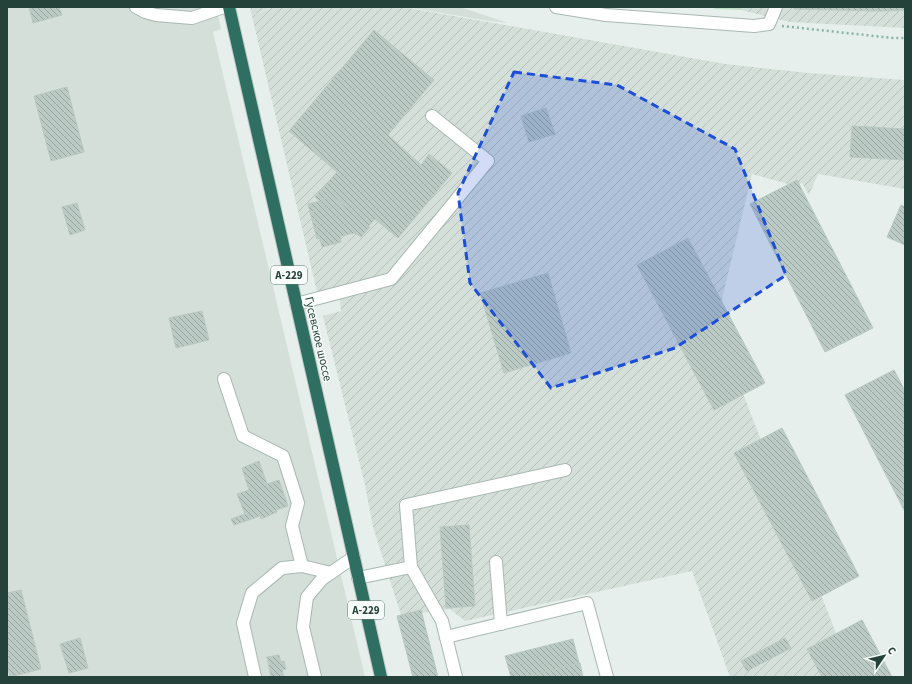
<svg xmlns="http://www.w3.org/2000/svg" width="912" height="684" font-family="'Source Sans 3',sans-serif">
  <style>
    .built { fill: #d4dfda }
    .industrial { fill: url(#industrial-furrows) }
    .grass { fill: url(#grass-tufts) }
    .building { fill: url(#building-back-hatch); stroke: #b8c9c2 }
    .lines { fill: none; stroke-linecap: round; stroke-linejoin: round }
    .minor-casing { stroke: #a8b8b2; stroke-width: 14 }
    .highway-casing { stroke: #c2cac8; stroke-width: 14 }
    .path { stroke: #86b3a5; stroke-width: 2.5; stroke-dasharray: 2 3; stroke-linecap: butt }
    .minor { stroke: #fff; stroke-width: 12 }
    .highway { stroke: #2f6f62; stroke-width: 12 }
    .marked { fill: #1d4ed8; fill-opacity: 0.2; stroke: #1d4ed8; stroke-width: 3; stroke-dasharray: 8 5; stroke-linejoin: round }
    .labels { text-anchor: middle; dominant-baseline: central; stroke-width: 3; stroke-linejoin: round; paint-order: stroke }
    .shield { fill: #f7fbf9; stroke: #637a73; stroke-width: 1 }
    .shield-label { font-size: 11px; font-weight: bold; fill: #24423a }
    .street-label { font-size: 12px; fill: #24423a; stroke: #f7fbf9 }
  </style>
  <defs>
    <pattern id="industrial-furrows" width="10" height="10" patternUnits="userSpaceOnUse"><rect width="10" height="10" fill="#d4dfda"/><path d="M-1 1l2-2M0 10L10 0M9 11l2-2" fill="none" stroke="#b6c1bc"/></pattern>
    <pattern id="grass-tufts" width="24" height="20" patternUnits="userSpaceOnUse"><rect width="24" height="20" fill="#bfe0c8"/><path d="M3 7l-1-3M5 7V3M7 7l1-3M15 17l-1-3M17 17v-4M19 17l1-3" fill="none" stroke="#a4c1ad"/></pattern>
    <pattern id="building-back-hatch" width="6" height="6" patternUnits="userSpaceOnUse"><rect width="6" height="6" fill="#bbcac4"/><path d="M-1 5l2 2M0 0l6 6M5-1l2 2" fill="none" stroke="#98a6a0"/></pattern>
  </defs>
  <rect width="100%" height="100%" fill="#e6efeb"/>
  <!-- built -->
  <g class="built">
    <polygon points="7,7 216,7 221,29 213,32 365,677 7,677"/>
    <polygon points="407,7 460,7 508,23 483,20"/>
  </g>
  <!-- industrial -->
  <g class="industrial">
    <polygon points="250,7 271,7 252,16"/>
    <polygon points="273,7 403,7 725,64 808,73 905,80 905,189 818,174 809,195 802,183 795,186 752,174 716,324 853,677 730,677 692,571 465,621 450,609 427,612 402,618 373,527 365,485 323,316 341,311 339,293 318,296 252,16"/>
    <polygon points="742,7 905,7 905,28 790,22 741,10"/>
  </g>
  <!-- grass -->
  <polygon class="grass" points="713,7 742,7 741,10 715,9"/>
  <!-- building -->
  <g class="building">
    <polygon points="29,7 59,7 62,15 33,23"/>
    <polygon points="794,7 905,7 905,10 879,11 794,9"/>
    <polygon points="374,30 434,80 388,135 421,165 429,154 452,173 398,238 375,219 359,236 353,230 317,239 308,204 320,201 315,197 337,172 289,131"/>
    <polygon points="67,87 84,152 51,161 34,96"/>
    <polygon points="546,108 555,134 529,142 521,116"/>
    <polygon points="852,126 905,129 905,160 850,157"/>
    <polygon points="797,180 873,328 825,352 750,204"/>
    <polygon points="329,193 370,227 361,237 355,233 340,236 341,242 322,247 313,212"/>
    <polygon points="77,203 85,230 70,235 62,207"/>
    <polygon points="901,205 905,207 905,245 887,237"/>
    <polygon points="688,238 765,383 714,410 637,265"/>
    <polygon points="548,273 571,353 504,373 480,293"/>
    <polygon points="202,311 209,340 176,348 169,318"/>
    <polygon points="894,370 905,391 905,512 845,395"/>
    <polygon points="782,428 859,576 812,601 734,453"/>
    <polygon points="259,461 267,484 279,480 288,506 276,510 277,512 261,519 260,516 234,525 231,519 245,514 237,494 249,490 242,468"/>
    <polygon points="469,525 475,606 446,608 440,527"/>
    <polygon points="21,590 41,669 10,677 7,664 7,593"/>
    <polygon points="421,610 438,677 413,677 397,616"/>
    <polygon points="862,620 892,677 822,677 807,649"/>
    <polygon points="80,638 88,668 69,673 60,644"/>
    <polygon points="785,638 791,648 747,671 741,661"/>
    <polygon points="573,639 579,663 526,677 511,677 505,656"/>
    <polygon points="279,655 281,662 284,661 286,669 282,670 284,677 271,677 267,657"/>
    <polygon points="580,663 583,677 526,677"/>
  </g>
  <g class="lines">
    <defs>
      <g id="minor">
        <polyline points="136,7 145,12 156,15 192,18 224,7"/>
        <polyline points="556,7 606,15 754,26 769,24 776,7"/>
        <polyline points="296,304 391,279 488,161 432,116"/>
        <polyline points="224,379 243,436 283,456 298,503 292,526 302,566"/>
        <polyline points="496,562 501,624"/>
        <polyline points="411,567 406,505 565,470"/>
        <polyline points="358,578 411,567 442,621 456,677"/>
        <polyline points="446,637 587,603 607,677"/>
        <polyline points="255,677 243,623 252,593 282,568 302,566 331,573"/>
        <polyline points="315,677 303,627 307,597 322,579 354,557"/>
      </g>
      <polyline id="highway" points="229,7 381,677"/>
    </defs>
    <!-- minor casing -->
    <use href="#minor" class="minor-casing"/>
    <!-- highway casing -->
    <use href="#highway" class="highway-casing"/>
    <!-- path -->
    <polyline class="path" points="782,26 893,38 905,38"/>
    <!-- minor -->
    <use href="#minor" class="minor"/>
    <!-- highway -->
    <use href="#highway" class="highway"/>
  </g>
  <!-- marked area -->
  <path class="marked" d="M514 72 617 85 735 149 786 275 675 348 551 388 470 283 458 193Z"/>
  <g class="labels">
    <!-- shield labels -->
    <g class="shield">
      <rect x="271" y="266" width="36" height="18" rx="3"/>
      <rect x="348" y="601" width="36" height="18" rx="3"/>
    </g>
    <g class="shield-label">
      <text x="289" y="275">А-229</text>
      <text x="366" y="610">А-229</text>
    </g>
    <!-- street labels -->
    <g class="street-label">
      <text transform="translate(318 339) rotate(77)">Гусевское шоссе</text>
    </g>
  </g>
  <!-- border -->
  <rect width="912" height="684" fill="none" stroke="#24423a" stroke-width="16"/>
  <!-- north arrow -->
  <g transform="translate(884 656) rotate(55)" stroke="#f7fbf9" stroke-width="3" paint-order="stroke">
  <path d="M0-3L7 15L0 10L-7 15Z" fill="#24423a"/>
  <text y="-6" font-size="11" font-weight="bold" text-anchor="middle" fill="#24423a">С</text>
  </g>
</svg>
